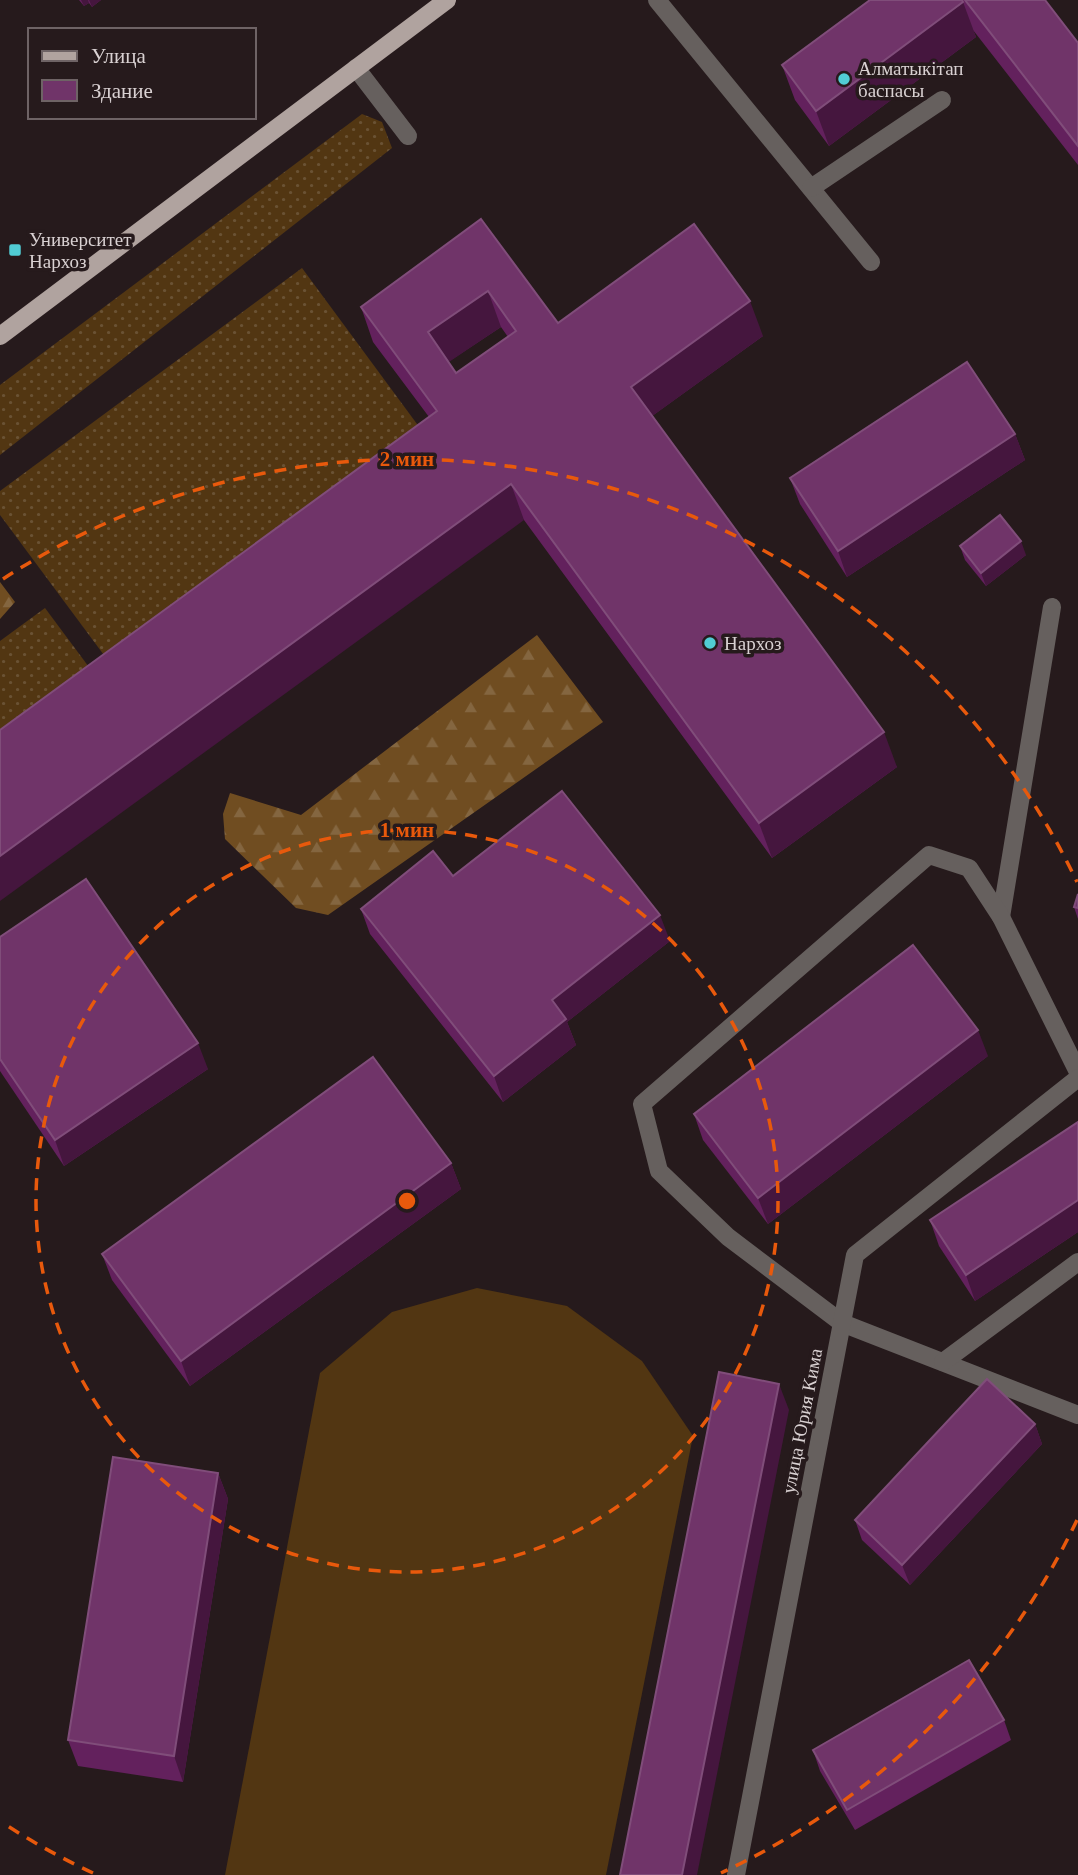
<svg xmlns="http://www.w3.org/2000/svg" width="1078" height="1875" font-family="Georgia,serif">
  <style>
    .grass { fill: url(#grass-dots) }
    .forest { fill: url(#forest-firs) }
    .pitch { fill: #523612 }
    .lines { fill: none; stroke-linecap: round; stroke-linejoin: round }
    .minor { stroke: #66605e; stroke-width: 18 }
    .major { stroke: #b0a39f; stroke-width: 18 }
    .wall { fill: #63215d; fill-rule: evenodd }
    .shaded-wall { fill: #45163e }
    .building { fill: #703469; stroke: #804d7a; stroke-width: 2; fill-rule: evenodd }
    .ring { fill: none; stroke: #e8590c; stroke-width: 3.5; stroke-dasharray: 12 9 }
    .poi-dot { fill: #51ccd4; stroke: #261a1c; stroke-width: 2.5 }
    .labels { text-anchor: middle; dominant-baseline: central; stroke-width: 7; stroke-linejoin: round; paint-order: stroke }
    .poi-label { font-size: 19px; fill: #d9d1d2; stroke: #261a1c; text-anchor: start }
    .street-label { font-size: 19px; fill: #d9d1d2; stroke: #261a1c }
    .centre { fill: #e8590c; stroke: #261a1c; stroke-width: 3.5 }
    .ring-label { font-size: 21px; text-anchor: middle; font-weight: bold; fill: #e8590c; stroke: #261a1c; stroke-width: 7; stroke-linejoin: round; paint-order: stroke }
  </style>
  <defs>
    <pattern id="grass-dots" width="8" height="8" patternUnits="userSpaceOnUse" patternTransform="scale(1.75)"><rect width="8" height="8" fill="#523612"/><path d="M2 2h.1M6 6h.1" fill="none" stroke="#6a5234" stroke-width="1.8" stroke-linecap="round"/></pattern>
    <pattern id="forest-firs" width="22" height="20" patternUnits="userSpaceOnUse" patternTransform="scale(1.75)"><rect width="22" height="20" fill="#704d21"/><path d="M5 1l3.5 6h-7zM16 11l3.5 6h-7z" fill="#846640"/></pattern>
  </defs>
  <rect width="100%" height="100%" fill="#261a1c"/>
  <!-- grass -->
  <g class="grass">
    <polygon points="362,114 382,122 392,148 0,455 0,385"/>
    <polygon points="302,268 431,443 118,674 0,515 0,491"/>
    <polygon points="45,608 103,686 0,761 0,641"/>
  </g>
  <!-- forest -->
  <g class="forest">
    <polygon points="0,582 15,602 0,619"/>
    <polygon points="537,635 603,722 328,915 296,908 225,839 223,814 230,793 301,815"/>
  </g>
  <!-- pitch -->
  <polygon class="pitch" points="477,1288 567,1306 642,1361 693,1436 606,1875 225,1875 320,1373 392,1312"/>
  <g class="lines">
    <!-- minor -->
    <g class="minor">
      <polyline points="657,0 871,262"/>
      <polyline points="356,68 408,136"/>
      <polyline points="811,188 942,100"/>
      <polyline points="1001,917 1052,607"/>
      <polyline points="1078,1072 1001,917 969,868 929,855 642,1104 659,1171 728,1237 842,1323 1078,1415"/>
      <polyline points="943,1362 1078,1262"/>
      <polyline points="736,1875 855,1255 1078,1078"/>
    </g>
    <!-- major -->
    <polyline class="major" points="0,336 447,0"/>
  </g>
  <!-- wall -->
  <g class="wall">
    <polygon points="79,0 101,0 92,7 89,3 84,6"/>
    <polygon points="870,0 1045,0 1078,43 1078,165 973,30 976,37 829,146 795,100 782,65"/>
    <path d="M481 219 558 323 763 336 652 416 897 767 772 858 524 520 429 417 373 342 361 307ZM501 327 508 337 456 373 448 362Z"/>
    <polygon points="1015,434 1025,460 847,577 800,504 790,478"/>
    <polygon points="960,546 1026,555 986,586 965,560"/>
    <polygon points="453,876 670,941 567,1022 576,1045 503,1102 370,934 361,909"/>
    <polygon points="1078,894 1078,919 1074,907"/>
    <polygon points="0,937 208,1069 64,1166 0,1071"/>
    <polygon points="988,1056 768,1224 703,1140 694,1114"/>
    <polygon points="1078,1122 1078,1232 975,1301 939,1246 930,1220"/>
    <polygon points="451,1163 461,1189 190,1386 112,1280 102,1254"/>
    <polygon points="1035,1424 1042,1444 910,1585 862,1540 855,1520"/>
    <polygon points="218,1473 228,1499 183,1782 78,1766 68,1740"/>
    <polygon points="1004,1720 1011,1740 855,1830 820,1771 813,1750"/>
  </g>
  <!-- shaded-wall -->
  <g class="shaded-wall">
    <polygon points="81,0 88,0 89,3 84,6"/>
    <polygon points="89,0 101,0 92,7"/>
    <polygon points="963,2 976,37 829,146 816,111"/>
    <polygon points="488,291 501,327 440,368 428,332"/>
    <polygon points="750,301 763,336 644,422 631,387"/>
    <polygon points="1015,434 1025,460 847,577 838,551"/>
    <polygon points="511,484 524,520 0,901 0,856"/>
    <polygon points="1021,541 1026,555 986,586 981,573"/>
    <polygon points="884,732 897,767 772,858 759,823"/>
    <polygon points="660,915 670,941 567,1022 576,1045 503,1102 494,1076 552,1000"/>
    <polygon points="978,1030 988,1056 768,1224 758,1198"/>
    <polygon points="198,1043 208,1069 64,1166 55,1140"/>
    <polygon points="451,1163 461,1189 190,1386 181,1361"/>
    <polygon points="1078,1200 1078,1232 975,1301 966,1275"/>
    <polygon points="779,1384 789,1410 697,1875 682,1875"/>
    <polygon points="1035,1424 1042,1444 910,1585 902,1565"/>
    <polygon points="218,1473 228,1499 183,1782 174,1756"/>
  </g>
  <!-- building -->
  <g class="building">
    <polygon points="870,0 962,0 963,2 816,111 782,65"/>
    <polygon points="965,0 1045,0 1078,43 1078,146"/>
    <path d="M481 219 558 323 694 224 750 301 631 387 884 732 759 823 511 484 0 856V730L437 411 361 307ZM488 291 516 331 456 373 428 332Z"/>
    <polygon points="967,362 1015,434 838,551 790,478"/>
    <polygon points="1000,515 1021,541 981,573 960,546"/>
    <polygon points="562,791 660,915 552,1000 566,1019 494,1076 361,909 433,851 453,876"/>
    <polygon points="86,879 198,1043 55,1140 0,1059 0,937"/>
    <polygon points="1078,894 1078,908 1074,907"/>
    <polygon points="913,945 978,1030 758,1198 694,1114"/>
    <polygon points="373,1057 451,1163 181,1361 102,1254"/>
    <polygon points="1078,1122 1078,1200 966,1275 930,1220"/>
    <polygon points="719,1372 779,1384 682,1875 620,1875"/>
    <polygon points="987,1379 1035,1424 902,1565 855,1520"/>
    <polygon points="113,1457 218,1473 174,1756 68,1740"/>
    <polygon points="969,1660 1004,1720 847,1810 813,1750"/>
  </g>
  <!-- distance rings -->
  <g class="ring">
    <circle cx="407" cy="1201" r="371"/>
    <path d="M1077 1520A742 742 0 0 1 721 1873M93 1873A742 742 0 0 1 3 1823M3 579A742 742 0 0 1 1077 882"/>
  </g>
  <!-- markers -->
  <g class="poi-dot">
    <circle cx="844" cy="79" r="7"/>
    <rect x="8" y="243" width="14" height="14" rx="3.5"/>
    <circle cx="710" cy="643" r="7"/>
  </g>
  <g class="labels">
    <!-- poi labels -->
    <g class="poi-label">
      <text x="858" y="68">Алматыкітап<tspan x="858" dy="22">баспасы</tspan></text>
      <text x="29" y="239">Университет<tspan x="29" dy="22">Нархоз</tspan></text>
      <text x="724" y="643">Нархоз</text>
    </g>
    <!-- street labels -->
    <g class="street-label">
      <text transform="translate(802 1421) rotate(-79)">улица Юрия Кима</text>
    </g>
  </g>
  <circle cx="407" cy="1201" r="10" class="centre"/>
  <g class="ring-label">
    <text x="407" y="466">2 мин</text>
    <text x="407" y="837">1 мин</text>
  </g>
  <!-- legend -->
  <rect x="28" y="28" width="228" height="91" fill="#261a1c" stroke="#6e6365" stroke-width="2"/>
  <rect x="42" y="51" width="35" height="10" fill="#b0a39f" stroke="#6e6365" stroke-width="2"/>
  <text x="91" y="63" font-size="21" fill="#d9d1d2">Улица</text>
  <rect x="42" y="80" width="35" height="21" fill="#703469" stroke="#6e6365" stroke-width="2"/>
  <text x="91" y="98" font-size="21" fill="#d9d1d2">Здание</text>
</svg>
